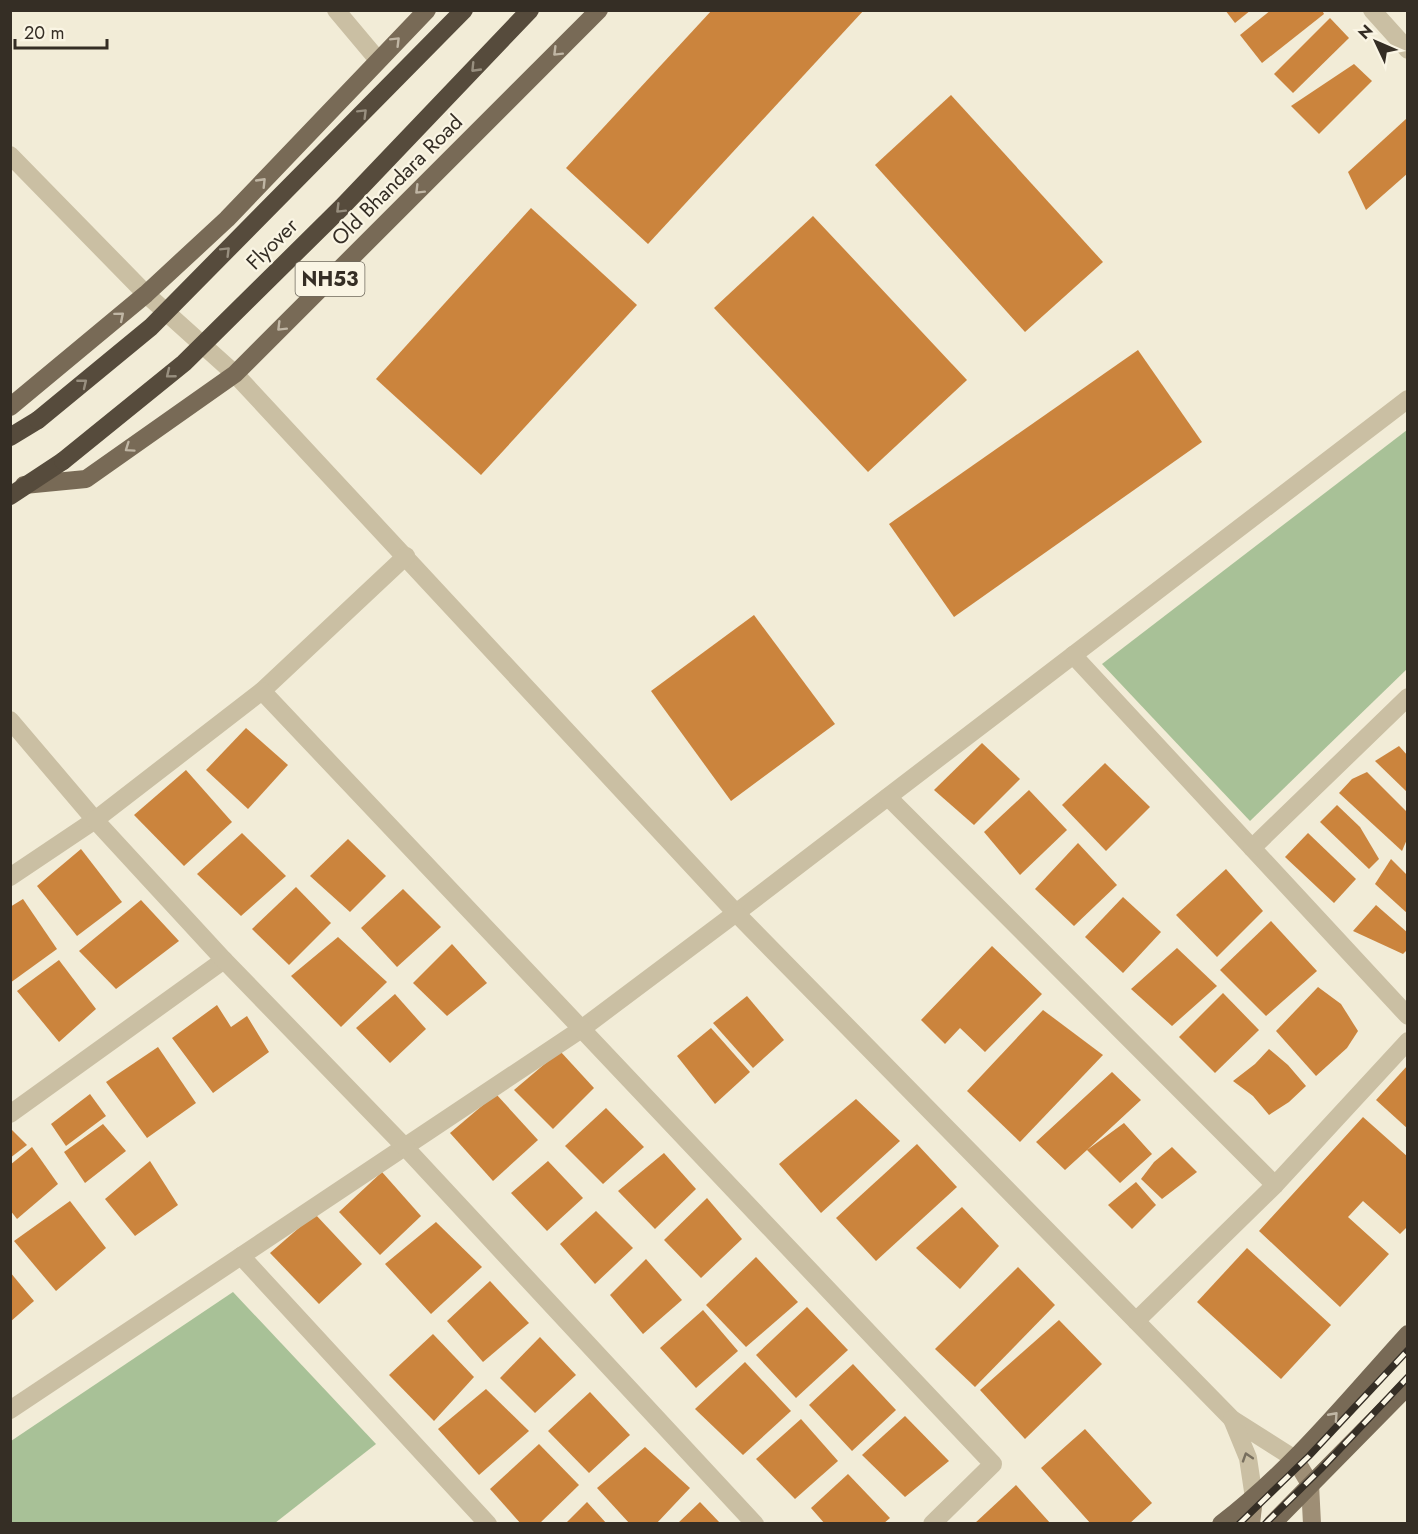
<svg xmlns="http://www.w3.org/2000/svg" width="1418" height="1534" font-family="Jost,sans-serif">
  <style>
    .green { fill: #a8c197 }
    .building { fill: #cb843d }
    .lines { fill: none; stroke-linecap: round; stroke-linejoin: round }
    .street { stroke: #cabfa3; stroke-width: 18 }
    .secondary { stroke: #9e8e75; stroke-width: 18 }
    .primary { stroke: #786a56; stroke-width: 18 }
    .highway { stroke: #564b3c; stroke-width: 18 }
    .rail-casing { stroke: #352e25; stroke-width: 7 }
    .rail { stroke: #faf5e4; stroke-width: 4.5; stroke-dasharray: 14; stroke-linecap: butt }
    .highway-bridge { stroke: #564b3c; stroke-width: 18 }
    .oneway { stroke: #c0b6a4 }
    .oneway2 { stroke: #988f7f }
    .oneway3 { stroke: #786f5e }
    .labels { text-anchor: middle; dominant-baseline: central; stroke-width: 4.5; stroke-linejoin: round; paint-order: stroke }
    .shield { fill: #faf5e4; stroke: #706a5e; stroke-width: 1.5 }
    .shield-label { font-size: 20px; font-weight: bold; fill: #352e25 }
    .street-label { font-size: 21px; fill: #352e25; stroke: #faf5e4 }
  </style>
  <rect width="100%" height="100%" fill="#f2ecd7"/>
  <!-- green -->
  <g class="green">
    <polygon points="1407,430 1407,669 1250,821 1102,664"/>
    <polygon points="233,1292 376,1444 275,1523 11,1523 11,1441"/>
  </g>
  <!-- building -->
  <g class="building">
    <polygon points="712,10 864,10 648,244 566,168"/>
    <polygon points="1225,10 1251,10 1235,23"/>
    <polygon points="1271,10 1322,10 1324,14 1262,63 1240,35"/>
    <polygon points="1330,18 1349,38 1293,93 1274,74"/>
    <polygon points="1354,64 1372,81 1319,134 1291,106"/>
    <polygon points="951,95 1103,262 1025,332 875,165"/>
    <polygon points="1406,119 1408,173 1366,210 1348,172"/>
    <polygon points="531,208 637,305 481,475 376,379"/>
    <polygon points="813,216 967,380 868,472 714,308"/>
    <polygon points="1138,350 1202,442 954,617 889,524"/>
    <polygon points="754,615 835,724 731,801 651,691"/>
    <polygon points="246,728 288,765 248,809 206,770"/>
    <polygon points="982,743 1020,779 974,825 934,790"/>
    <polygon points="1399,746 1408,756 1408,793 1375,761"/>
    <polygon points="1105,763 1150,807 1106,851 1062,805"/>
    <polygon points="186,770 232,822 184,866 134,815"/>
    <polygon points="1367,772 1408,813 1408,837 1402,851 1339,793 1352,779"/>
    <polygon points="1029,790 1067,830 1020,875 984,832"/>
    <polygon points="1337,805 1360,827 1379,859 1369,869 1320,822"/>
    <polygon points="242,833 286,876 241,916 197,874"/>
    <polygon points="1308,833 1356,879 1334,903 1285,857"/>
    <polygon points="348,839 386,876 350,912 310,876"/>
    <polygon points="1078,843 1117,885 1074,926 1035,889"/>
    <polygon points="81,849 122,902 77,936 37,886"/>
    <polygon points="1391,859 1408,876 1408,914 1375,884"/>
    <polygon points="1226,869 1263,911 1217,957 1176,915"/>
    <polygon points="296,887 331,923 289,965 252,929"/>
    <polygon points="403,889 441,927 397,967 361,928"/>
    <polygon points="1123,897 1161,932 1123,973 1085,937"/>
    <polygon points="23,899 57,949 10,983 10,907"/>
    <polygon points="141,900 179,941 116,989 79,951"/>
    <polygon points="1376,905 1408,933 1408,949 1403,954 1353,931"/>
    <polygon points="1271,921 1317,971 1266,1016 1220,970"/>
    <polygon points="338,937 387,982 341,1027 291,976"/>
    <polygon points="452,944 487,983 447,1016 413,983"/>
    <polygon points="992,946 1042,994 985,1052 960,1028 945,1044 921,1020"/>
    <polygon points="1177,948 1217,986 1172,1026 1131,989"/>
    <polygon points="59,960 96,1009 59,1042 17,991"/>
    <polygon points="1318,987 1341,1004 1358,1031 1347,1048 1316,1076 1276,1031"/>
    <polygon points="1223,993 1259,1030 1215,1073 1179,1037"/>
    <polygon points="395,994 426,1029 390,1063 356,1028"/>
    <polygon points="747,996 784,1040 753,1068 713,1023"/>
    <polygon points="217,1005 231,1027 247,1016 269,1052 213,1093 172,1038"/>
    <polygon points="1043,1010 1103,1055 1020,1142 967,1091"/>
    <polygon points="711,1028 750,1072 715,1104 677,1056"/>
    <polygon points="158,1047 196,1103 147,1138 106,1082"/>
    <polygon points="1269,1049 1288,1065 1306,1086 1289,1102 1269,1115 1253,1096 1233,1081 1255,1064"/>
    <polygon points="560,1051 594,1088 553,1129 514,1090"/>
    <polygon points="1408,1065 1408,1129 1376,1100"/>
    <polygon points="1112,1072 1141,1100 1087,1150 1124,1123 1152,1154 1120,1183 1087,1150 1065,1170 1036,1142"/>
    <polygon points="90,1094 106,1116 66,1146 51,1124"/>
    <polygon points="496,1094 538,1140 493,1181 450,1133"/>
    <polygon points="856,1099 900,1141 821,1213 779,1164"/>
    <polygon points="606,1108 644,1147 603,1184 565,1146"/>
    <polygon points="1363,1117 1408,1157 1408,1226 1400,1234 1363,1201 1348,1217 1389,1254 1340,1307 1259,1231"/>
    <polygon points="103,1124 126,1151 85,1183 64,1152"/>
    <polygon points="12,1130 27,1145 10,1158 10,1131"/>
    <polygon points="917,1144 957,1187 876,1261 836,1218"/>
    <polygon points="32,1147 58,1184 17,1219 10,1210 10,1165"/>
    <polygon points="1172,1147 1197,1172 1162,1199 1141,1179 1154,1162"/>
    <polygon points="664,1153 696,1189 655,1229 618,1191"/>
    <polygon points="150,1161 178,1205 135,1236 105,1199"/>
    <polygon points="548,1161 583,1198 547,1231 511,1193"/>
    <polygon points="382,1172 421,1216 380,1255 339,1212"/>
    <polygon points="1136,1182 1156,1205 1132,1229 1108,1205"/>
    <polygon points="707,1198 742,1239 701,1278 664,1240"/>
    <polygon points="70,1201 106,1248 56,1291 14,1241"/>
    <polygon points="962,1207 999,1246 960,1289 916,1248"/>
    <polygon points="596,1211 633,1248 595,1284 560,1244"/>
    <polygon points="315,1214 362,1264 319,1304 270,1253"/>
    <polygon points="436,1222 482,1267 431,1314 385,1264"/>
    <polygon points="1247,1248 1331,1325 1281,1379 1197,1302"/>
    <polygon points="756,1257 798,1302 746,1347 706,1305"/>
    <polygon points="646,1259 682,1300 643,1334 610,1295"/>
    <polygon points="1018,1267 1055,1305 975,1387 935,1349"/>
    <polygon points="10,1272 34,1301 10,1322"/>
    <polygon points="490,1281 529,1323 483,1362 447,1321"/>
    <polygon points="807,1307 848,1350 796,1398 756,1355"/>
    <polygon points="703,1310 738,1351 696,1388 660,1348"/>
    <polygon points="1059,1320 1102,1364 1025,1439 980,1390"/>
    <polygon points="433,1334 474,1377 434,1421 389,1375"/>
    <polygon points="540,1337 576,1375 535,1413 500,1378"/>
    <polygon points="745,1362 791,1411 743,1455 695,1409"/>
    <polygon points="853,1364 896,1410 852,1451 809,1405"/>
    <polygon points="486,1389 529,1431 479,1475 438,1429"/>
    <polygon points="590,1392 630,1435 589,1473 548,1431"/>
    <polygon points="905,1416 949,1461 905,1497 862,1455"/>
    <polygon points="801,1419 838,1461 795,1499 756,1459"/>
    <polygon points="1085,1429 1152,1503 1129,1524 1091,1524 1041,1468"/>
    <polygon points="539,1444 579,1485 539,1524 521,1524 490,1489"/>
    <polygon points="645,1447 690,1488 656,1524 630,1524 597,1488"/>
    <polygon points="848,1474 890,1518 883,1524 825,1524 811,1508"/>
    <polygon points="1016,1485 1051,1524 974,1524"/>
    <polygon points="587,1502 607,1524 565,1524"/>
    <polygon points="700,1502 721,1524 677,1524"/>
  </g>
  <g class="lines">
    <!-- street -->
    <g class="street">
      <polyline points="336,10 378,60"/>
      <polyline points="1372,10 1408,50"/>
      <polyline points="10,155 146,294 235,374 736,913 1408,399"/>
      <polyline points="1073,655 1408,1016"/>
      <polyline points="262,691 406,556"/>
      <polyline points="10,720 95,820 10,877"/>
      <polyline points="888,797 1275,1185"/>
      <polyline points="1252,848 1408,697"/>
      <polyline points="10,1114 224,960"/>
      <polyline points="241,1256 488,1524"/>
      <polyline points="1136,1321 1232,1419 1295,1459"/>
      <polyline points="10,1410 580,1030 736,913 1136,1321 1275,1185 1408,1041"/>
      <polyline points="1232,1419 1248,1458 1254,1498"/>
      <polyline points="755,1524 405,1147 224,960 95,820 262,691 993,1464 932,1524"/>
    </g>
    <!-- secondary -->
    <g class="secondary">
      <polyline points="1295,1459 1310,1484 1312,1524"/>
      <polyline points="1251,1524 1254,1498"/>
    </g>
    <!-- primary -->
    <g class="primary">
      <polyline points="10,407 146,294 227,219 427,10"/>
      <polyline points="24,485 86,479 235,374 599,10"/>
      <path d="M1221 1524C1292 1470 1348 1400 1408 1334"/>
      <polyline points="1272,1524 1408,1386"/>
    </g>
    <!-- highway -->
    <g class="highway">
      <polyline points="10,437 38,420"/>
      <polyline points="10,496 63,461"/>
    </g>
    <defs>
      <g id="rail">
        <polyline points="1239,1524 1309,1456 1408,1350"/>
        <polyline points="1265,1524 1321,1469 1408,1377"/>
      </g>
    </defs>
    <!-- rail casing -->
    <use href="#rail" class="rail-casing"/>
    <!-- rail -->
    <use href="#rail" class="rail"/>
    <!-- highway-bridge -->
    <g class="highway-bridge">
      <polyline points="38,420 151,327 464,10"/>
      <polyline points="63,461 184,363 342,207 530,10"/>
    </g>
  </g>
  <!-- one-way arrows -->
  <defs><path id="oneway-chevron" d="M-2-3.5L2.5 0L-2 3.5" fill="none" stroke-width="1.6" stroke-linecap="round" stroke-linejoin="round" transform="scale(1.5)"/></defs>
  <g class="oneway">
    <use href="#oneway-chevron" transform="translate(396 41) rotate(-45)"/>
    <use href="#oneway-chevron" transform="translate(557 52) rotate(135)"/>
    <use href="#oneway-chevron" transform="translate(262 182) rotate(-46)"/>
    <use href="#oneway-chevron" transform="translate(419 190) rotate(135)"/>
    <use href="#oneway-chevron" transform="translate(120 316) rotate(-40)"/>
    <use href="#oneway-chevron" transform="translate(281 327) rotate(135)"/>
    <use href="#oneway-chevron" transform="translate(129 448) rotate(145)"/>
    <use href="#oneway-chevron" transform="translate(1334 1416) rotate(-48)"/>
  </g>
  <g class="oneway2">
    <use href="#oneway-chevron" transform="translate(475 68) rotate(134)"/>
    <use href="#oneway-chevron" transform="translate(363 113) rotate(-45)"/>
    <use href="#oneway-chevron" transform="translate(340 209) rotate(135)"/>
    <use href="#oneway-chevron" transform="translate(226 251) rotate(-45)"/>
    <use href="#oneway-chevron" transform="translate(170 374) rotate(141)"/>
    <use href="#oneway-chevron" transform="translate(83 383) rotate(-39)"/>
  </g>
  <use class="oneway3" href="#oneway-chevron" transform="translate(1247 1457) rotate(-108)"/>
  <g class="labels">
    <!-- shield labels -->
    <rect class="shield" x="295.5" y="262" width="69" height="34" rx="4.5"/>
    <g class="shield-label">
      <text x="330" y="279">NH53</text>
    </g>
    <!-- street labels -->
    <g class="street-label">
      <text transform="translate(397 180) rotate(-45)">Old Bhandara Road</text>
      <text transform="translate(272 244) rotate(-45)">Flyover</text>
    </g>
  </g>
  <!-- border -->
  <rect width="1418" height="1534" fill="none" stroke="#352e25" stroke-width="24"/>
  <!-- north arrow -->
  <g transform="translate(1376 42) rotate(314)" stroke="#faf5e4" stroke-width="4.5" paint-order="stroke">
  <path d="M0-4.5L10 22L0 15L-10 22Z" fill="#352e25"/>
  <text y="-9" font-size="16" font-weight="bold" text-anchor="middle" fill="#352e25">N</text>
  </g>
  <!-- scale -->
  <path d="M15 39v9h92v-9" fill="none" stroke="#352e25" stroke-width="3"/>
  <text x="24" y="39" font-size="18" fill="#352e25" stroke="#faf5e4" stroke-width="4.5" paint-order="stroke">20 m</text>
</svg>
